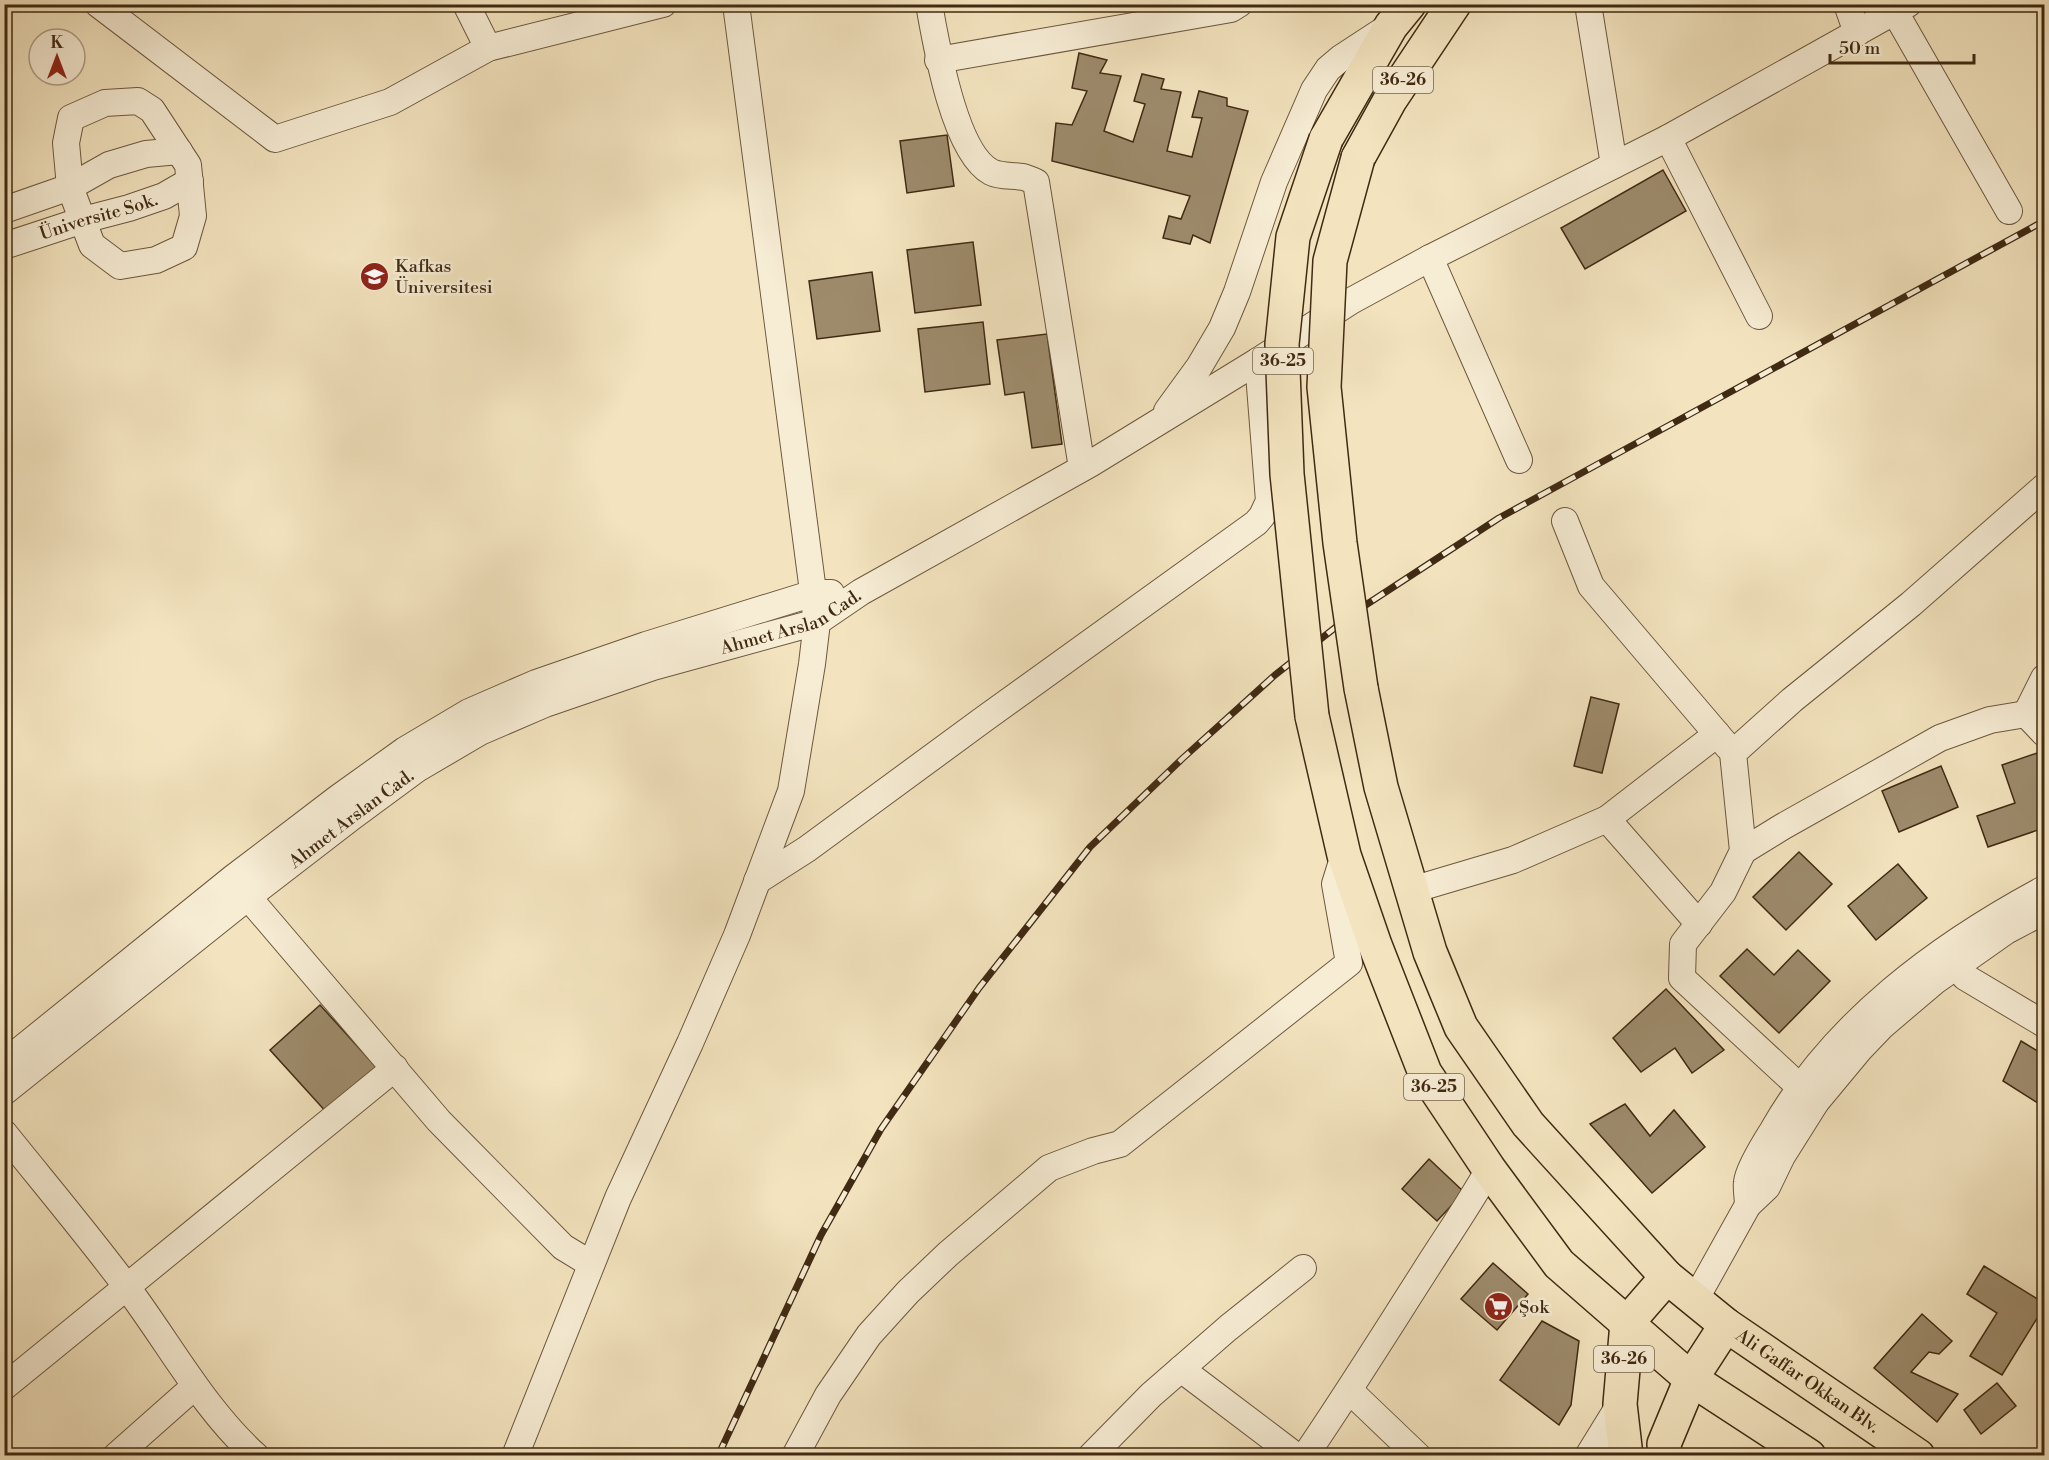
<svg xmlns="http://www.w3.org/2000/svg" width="2049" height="1460" font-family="'Libre Bodoni',serif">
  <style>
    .building { fill: #9d8b6c; stroke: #402a13; stroke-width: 1.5 }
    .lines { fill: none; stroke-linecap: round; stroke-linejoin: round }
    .minor-casing { stroke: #6d583e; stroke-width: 28 }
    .major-casing { stroke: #402a13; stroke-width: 36 }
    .minor { stroke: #f7edd5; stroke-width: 26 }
    .major { stroke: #f3e4bf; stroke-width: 33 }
    .rail-casing { stroke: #402a13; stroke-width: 7 }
    .rail { stroke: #f7edd5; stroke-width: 4.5; stroke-dasharray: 14; stroke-linecap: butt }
    .major-bridge-casing { stroke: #402a13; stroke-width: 36; stroke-linecap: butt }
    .major-bridge { stroke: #f3e4bf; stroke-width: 33 }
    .labels { text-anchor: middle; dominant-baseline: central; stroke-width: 5; stroke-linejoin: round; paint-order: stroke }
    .shield { fill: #f7edd5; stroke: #77644d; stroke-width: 1.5 }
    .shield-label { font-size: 16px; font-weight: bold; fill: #402a13 }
    .street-label { font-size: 18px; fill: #402a13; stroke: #f7edd5 }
    .poi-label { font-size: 18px; fill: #402a13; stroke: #f7edd5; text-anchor: start }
  </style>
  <rect width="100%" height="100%" fill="#f3e4bf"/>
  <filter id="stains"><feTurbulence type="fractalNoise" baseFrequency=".00333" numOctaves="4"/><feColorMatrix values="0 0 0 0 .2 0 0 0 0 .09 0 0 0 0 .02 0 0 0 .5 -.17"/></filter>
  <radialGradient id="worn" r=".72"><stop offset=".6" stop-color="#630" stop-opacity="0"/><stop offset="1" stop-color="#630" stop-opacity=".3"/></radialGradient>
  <!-- building -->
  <g class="building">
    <polygon points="1079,53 1107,60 1100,73 1121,76 1104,131 1133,142 1145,104 1134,101 1142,74 1164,79 1161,89 1181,92 1167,151 1192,157 1202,118 1192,117 1199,91 1227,98 1227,106 1248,111 1210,243 1193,235 1190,244 1163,238 1169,216 1181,219 1190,196 1052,161 1056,123 1072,125 1087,91 1072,88"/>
    <polygon points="947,135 954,186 907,193 900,141"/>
    <polygon points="1663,170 1686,211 1585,269 1561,228"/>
    <polygon points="973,242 981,305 915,313 907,250"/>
    <polygon points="872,272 880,331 817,339 809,281"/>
    <polygon points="983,322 990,384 925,392 918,329"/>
    <polygon points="1047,334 1062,444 1032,448 1024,392 1005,395 997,340"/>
    <polygon points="1591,697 1619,704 1602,773 1574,766"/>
    <polygon points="2043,751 2044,828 1988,847 1977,816 2015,803 2002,765"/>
    <polygon points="1941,766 1958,807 1899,832 1882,791"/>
    <polygon points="1799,852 1832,884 1786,930 1753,897"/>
    <polygon points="1898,864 1927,898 1876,940 1848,906"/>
    <polygon points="1747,949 1774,975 1798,950 1830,981 1779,1033 1720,976"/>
    <polygon points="1666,989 1724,1050 1692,1073 1675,1048 1641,1072 1613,1038"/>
    <polygon points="320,1005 378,1069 328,1114 270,1050"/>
    <polygon points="2021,1041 2044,1055 2044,1107 2003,1081"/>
    <polygon points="1625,1104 1650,1136 1674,1110 1705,1147 1652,1193 1590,1124"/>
    <polygon points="1429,1159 1464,1192 1437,1221 1402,1189"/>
    <polygon points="1493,1263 1528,1294 1497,1330 1461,1299"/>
    <polygon points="1984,1266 2044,1303 2044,1307 2002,1375 1970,1356 1997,1313 1967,1294"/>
    <polygon points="1922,1314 1952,1341 1939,1354 1929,1352 1911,1372 1958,1394 1937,1422 1874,1368"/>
    <polygon points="1542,1321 1579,1341 1571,1405 1559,1425 1500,1380"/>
    <polygon points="1997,1383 2016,1406 1981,1434 1964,1410"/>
  </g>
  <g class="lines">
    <defs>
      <g id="minor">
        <polyline points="98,4 275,139 390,102 488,48 663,4"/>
        <polyline points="466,4 488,48"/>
        <path d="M929 4C936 44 954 152 991 172 1001 177 1012 175 1023 177 1027 178 1031 180 1036 182L1082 468"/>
        <polyline points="1588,4 1614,165"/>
        <polyline points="1847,4 1857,33"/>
        <polyline points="1895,12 2009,211"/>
        <polyline points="938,60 1231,9 1239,4"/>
        <polygon points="138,101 152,110 188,165 193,216 184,247 156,260 120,266 92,245 70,187 66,143 71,118 105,103"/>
        <polyline points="1668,138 1759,316"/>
        <polyline points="4,210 70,187 109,165 146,154 179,151"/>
        <path id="s1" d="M4 246 83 220 129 208 164 196 190 181"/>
        <polyline points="1430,258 1519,460"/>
        <polyline points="1167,411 1199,367 1222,328 1237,292 1274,182 1314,90 1328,69 1341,58 1390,26"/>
        <polyline points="1565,521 1591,586 1728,747"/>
        <polyline points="2026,714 2044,678"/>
        <polyline points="1607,819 1699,924"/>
        <polyline points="1743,851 1782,827 1940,738 1990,720 2026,714 2044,733"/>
        <polyline points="757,881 807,849 984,719 1256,523 1262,516 1269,501 1258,361"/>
        <polyline points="1412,890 1513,860 1607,819 1717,734"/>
        <polyline points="248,897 439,1121 563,1247 591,1264"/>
        <polyline points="1947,952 1965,977 2044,1024"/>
        <polyline points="4,1063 233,878 338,798 405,750 469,712 536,683 646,645 814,593 831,593"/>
        <path id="s2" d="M4 1092 248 897 352 817 417 769 480 732 545 704 653 667 817 622 861 592 1090 464 1258 361 1351 301 1430 258 1668 138 1908 4"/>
        <polyline points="1816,1102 1682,978 1683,944 1723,892 1743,851 1733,753 1792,700 1911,604 2044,487"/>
        <path d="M4 1133C45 1184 87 1234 126 1286 169 1343 203 1408 256 1456"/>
        <path d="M1748 1205C1748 1198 1746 1189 1747 1182 1748 1170 1766 1141 1773 1130 1834 1022 1938 946 2044 889"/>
        <polyline points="1695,1300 1748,1205 1767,1187 1782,1156 1816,1102 1860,1049 1882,1026 1935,981 2006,931 2044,911"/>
        <polyline points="1181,1369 1296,1456"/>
        <polyline points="4,1387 395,1068"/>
        <polyline points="1350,1391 1418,1456"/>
        <polyline points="116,1456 195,1386"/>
        <polyline points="515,1456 618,1198 690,1043 737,935 791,791 812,664 817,622 736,4"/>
        <polyline points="795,1456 828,1395 869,1335 908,1292 948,1254 1049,1168 1093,1151 1120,1144 1349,963 1335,884 1344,855"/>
        <polyline points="1091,1456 1151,1395 1228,1328 1303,1268"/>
        <path d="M1305 1456C1346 1396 1384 1335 1423 1274 1445 1239 1469 1205 1489 1169"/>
        <polyline points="1588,1456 1620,1404"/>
      </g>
      <g id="major">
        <polyline points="1326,139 1391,26 1409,4"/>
        <polyline points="1358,158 1390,100 1454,4"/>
        <path id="s3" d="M1361 688 1381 787 1430 952 1461 1027 1528 1124 1667 1277 1726 1325 1918 1456"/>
        <polyline points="1312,716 1344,855 1375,945 1425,1073 1489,1169 1559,1264 1691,1379 1809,1456"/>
        <polyline points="1626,1456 1620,1404 1627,1323 1667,1277"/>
        <polyline points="1665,1456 1664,1444 1691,1379 1726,1325"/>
      </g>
    </defs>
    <!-- minor casing -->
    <use href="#minor" class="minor-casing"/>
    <!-- major casing -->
    <use href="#major" class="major-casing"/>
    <!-- minor -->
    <use href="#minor" class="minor"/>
    <!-- major -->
    <use href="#major" class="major"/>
    <defs>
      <polyline id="rail" points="718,1456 821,1235 881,1129 979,988 1090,847 1183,758 1275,675 1355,612 1499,518 2044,221"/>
    </defs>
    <!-- rail casing -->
    <use href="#rail" class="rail-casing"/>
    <!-- rail -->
    <use href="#rail" class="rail"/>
    <defs>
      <g id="major-bridge">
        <polyline points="1358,158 1330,261 1324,387 1340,543 1361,688"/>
        <polyline points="1312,716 1287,474 1282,344 1293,237 1326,139"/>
      </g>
    </defs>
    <!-- major-bridge casing -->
    <use href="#major-bridge" class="major-bridge-casing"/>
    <!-- major-bridge -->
    <use href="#major-bridge" class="major-bridge"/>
  </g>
  <!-- icons -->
  <defs>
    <symbol id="university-disc" viewBox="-11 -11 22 22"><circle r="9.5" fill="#8f2418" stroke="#f7edd5"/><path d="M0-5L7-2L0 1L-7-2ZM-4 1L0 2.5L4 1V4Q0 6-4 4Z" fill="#fff"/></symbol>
    <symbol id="supermarket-disc" viewBox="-11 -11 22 22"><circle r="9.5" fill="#8f2418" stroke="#f7edd5"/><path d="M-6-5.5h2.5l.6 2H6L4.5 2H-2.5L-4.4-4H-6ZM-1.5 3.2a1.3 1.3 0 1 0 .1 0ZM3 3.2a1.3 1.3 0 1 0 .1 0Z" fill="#fff"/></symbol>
  </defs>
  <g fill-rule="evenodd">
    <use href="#university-disc" x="358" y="260" width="33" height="33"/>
    <use href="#supermarket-disc" x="1482" y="1290" width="33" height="33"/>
  </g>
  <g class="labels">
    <!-- shield labels -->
    <g class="shield">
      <rect x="1373" y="67" width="60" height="26" rx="4.5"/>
      <rect x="1253" y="348" width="60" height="26" rx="4.5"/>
      <rect x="1404" y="1074" width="60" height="26" rx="4.5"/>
      <rect x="1594" y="1346" width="60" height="26" rx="4.5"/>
    </g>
    <g class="shield-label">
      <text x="1403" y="80">36-26</text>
      <text x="1283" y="361">36-25</text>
      <text x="1434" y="1087">36-25</text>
      <text x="1624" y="1359">36-26</text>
    </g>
    <!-- street labels -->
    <g class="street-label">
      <text stroke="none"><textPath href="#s1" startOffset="99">Üniversite Sok.</textPath></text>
      <text stroke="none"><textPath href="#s2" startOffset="928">Ahmet Arslan Cad.</textPath></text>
      <text stroke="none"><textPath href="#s2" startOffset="442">Ahmet Arslan Cad.</textPath></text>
      <text stroke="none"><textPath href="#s3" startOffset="854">Ali Gaffar Okkan Blv.</textPath></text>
    </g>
    <!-- poi labels -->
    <g class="poi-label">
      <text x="395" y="266">Kafkas<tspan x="395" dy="21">Üniversitesi</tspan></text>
      <text x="1519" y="1307">Şok</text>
    </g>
  </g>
  <!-- margin -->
  <rect width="2049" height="1460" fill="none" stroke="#f3e4bf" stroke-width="24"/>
  <rect x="6" y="6" width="2037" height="1448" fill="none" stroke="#402a13" stroke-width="3"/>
  <rect x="12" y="12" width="2025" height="1436" fill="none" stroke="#402a13" stroke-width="1.5"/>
  <!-- north arrow -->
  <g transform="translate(57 57)"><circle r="28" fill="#f7edd5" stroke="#ae9f87" stroke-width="1.5"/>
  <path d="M0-4.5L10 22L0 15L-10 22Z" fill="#8f2418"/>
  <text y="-9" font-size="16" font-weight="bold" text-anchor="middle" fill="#402a13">K</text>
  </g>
  <!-- scale -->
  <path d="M1830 54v9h144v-9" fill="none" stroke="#402a13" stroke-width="3"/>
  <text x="1839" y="54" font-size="18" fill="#402a13" stroke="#f7edd5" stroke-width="4.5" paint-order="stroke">50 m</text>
  <rect width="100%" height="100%" filter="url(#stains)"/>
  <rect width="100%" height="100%" fill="url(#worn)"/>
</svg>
